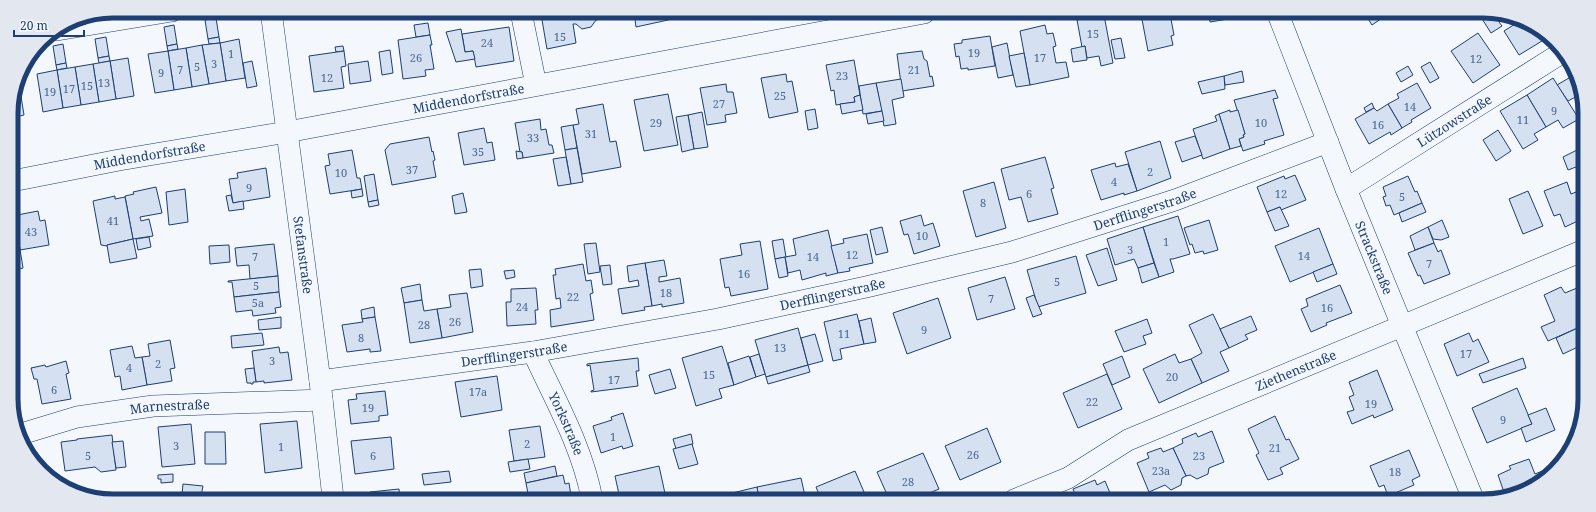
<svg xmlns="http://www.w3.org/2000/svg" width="1596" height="512" font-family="'Noto Serif',serif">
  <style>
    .building { fill: #d5e0f0; stroke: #1d3f73 }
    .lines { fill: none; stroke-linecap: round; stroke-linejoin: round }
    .minor-casing { stroke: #1d3f73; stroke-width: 22 }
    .minor { stroke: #f4f7fb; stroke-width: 21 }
    .labels { text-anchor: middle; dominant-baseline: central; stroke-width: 3; stroke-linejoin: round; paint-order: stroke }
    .number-label { font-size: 11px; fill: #4b6792 }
    .street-label { font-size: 13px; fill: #1d3f73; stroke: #f4f7fb }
    .rim { fill: none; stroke: #1d3f73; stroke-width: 5 }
  </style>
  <rect width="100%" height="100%" fill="#f4f7fb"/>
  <!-- building -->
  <g class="building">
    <polygon points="297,11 346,12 346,13 298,19"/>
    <polygon points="549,12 594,12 596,20 591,27 582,29 576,24 573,24 576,43 547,49 541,14"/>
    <polygon points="594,12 606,12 607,18 596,20"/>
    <polygon points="634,12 676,12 677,18 636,27"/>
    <polygon points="1141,14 1170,14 1174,35 1171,36 1173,45 1148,51"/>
    <polygon points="1209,14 1240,14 1240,17 1210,22"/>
    <polygon points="1365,14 1384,14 1385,16 1372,25"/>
    <polygon points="1479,14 1494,15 1502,26 1491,33"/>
    <polygon points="1104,15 1113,63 1101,66 1099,56 1087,58 1085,46 1082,47 1077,20"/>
    <polygon points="216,18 219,37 208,39 205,20"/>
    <polygon points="1520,21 1537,32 1542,41 1519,55 1504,31"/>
    <polygon points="428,23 430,35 416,37 414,25"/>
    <polygon points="174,25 177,44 167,46 164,27"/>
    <polygon points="1045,25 1047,34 1053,33 1056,46 1053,47 1056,63 1066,62 1069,77 1030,85 1020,31"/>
    <polygon points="509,27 514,61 476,67 473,51 465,52 462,34"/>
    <polygon points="461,29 465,52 473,51 475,59 456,62 446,32"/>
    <polygon points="1478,33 1500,65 1473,83 1451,51"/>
    <polygon points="430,35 432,45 430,45 434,69 425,70 426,76 403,79 398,40"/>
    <polygon points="990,36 995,66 968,70 968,68 961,69 959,56 956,57 954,44 962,43 962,40"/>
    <polygon points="106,37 109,56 98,58 95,39"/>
    <polygon points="219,37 220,43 209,44 208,39"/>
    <polygon points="1121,38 1125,58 1115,59 1111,40"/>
    <polygon points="239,39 245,78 226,81 220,43"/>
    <polygon points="220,43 226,81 209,84 202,45"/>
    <polygon points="1007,43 1013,75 998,78 992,47"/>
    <polygon points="63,44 66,63 56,65 53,46"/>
    <polygon points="177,44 178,49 168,51 167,46"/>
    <polygon points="202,45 209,84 192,87 186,48"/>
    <polygon points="343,46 344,51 336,52 335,47"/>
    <polygon points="1085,46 1087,60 1073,62 1071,49"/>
    <polygon points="186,48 192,87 174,90 168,51"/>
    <polygon points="390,50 393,73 382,75 379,52"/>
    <polygon points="168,51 174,90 155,93 148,54"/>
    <polygon points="344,51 346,66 341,67 344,88 314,92 309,56"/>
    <polygon points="922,51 924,59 927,61 930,77 932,76 934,86 902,91 897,54"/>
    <polygon points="1024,53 1030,85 1016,87 1009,56"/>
    <polygon points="109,56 110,61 99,63 98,58"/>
    <polygon points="128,58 134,96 116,99 110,61"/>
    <polygon points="854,60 860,95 854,97 855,102 836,105 834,90 831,91 826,65"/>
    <polygon points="110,61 116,99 99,102 93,64"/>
    <polygon points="252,61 257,86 247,88 243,63"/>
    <polygon points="368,61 371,81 350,84 348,64"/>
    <polygon points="1430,62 1439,78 1430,83 1421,67"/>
    <polygon points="66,63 67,68 57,70 56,65"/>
    <polygon points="93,64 99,102 81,105 75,67"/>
    <polygon points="1408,66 1413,75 1401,82 1396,73"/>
    <polygon points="75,67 81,105 63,108 57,70"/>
    <polygon points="57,70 63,108 43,112 37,74"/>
    <polygon points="1242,71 1244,82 1225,85 1224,76"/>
    <polygon points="786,74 787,82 792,81 798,112 769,118 761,78"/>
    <polygon points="1574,75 1583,93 1568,101 1557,85"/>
    <polygon points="1224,76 1225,89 1202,94 1198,82"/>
    <polygon points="18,78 24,115 11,118 11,107"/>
    <polygon points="1553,78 1579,119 1563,128 1558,120 1546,127 1527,95"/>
    <polygon points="901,79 904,97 892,100 896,124 884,126 876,83"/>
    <polygon points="876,83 882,111 863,114 859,86"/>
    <polygon points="1417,83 1431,108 1411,120 1412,122 1402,128 1388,104 1399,98 1397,94"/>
    <polygon points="726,84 727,92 733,92 737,113 725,115 726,122 707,125 700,88"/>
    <polygon points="1275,90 1278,98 1273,99 1284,135 1264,141 1265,144 1243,151 1239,139 1244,137 1243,135 1245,134 1234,100"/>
    <polygon points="668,94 678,145 644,151 634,100"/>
    <polygon points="860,95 863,110 842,114 840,104 855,102 854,97"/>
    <polygon points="1527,95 1546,127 1534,134 1538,140 1523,149 1500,111"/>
    <polygon points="1372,103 1374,108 1366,112 1364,108"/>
    <polygon points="603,104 610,142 616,141 621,167 582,174 573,125 579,124 576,109"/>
    <polygon points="1388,104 1402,128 1391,135 1390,132 1369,144 1355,119 1374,108 1377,111"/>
    <polygon points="815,109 818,128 808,130 805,111"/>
    <polygon points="1230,110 1230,112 1238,110 1245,134 1243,135 1244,137 1239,139 1241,146 1230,149 1219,114"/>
    <polygon points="882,111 884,121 868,124 866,114"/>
    <polygon points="702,112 708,147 694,149 688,115"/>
    <polygon points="1219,114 1230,149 1203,159 1193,129 1217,121 1215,116"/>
    <polygon points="688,115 694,149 682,152 676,117"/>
    <polygon points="540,119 541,130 546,129 549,145 552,145 554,153 523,158 522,152 520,152 515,123"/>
    <polygon points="573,125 577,148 565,150 561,127"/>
    <polygon points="484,128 487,143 492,142 495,160 464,165 458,133"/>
    <polygon points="1498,130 1511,151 1496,161 1483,140"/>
    <polygon points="1195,136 1202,155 1182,162 1175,142"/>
    <polygon points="429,137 432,152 433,151 435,160 433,161 436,177 392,185 385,150 390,144"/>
    <polygon points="1160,141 1171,178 1137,191 1125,152"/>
    <polygon points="1583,147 1583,185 1576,167 1568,170 1563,157"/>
    <polygon points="577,148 583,182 571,184 565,150"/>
    <polygon points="352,150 357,178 360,178 362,189 330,194 325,166 330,165 328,154"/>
    <polygon points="516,151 522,152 523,158 517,159"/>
    <polygon points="566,157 571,184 558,186 553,159"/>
    <polygon points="1045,157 1054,188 1051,189 1058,214 1028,222 1021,197 1009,200 1001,169"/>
    <polygon points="1115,163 1116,167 1128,164 1137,191 1124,195 1124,193 1101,200 1091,170"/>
    <polygon points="266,168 270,197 233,203 229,179 238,178 237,173"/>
    <polygon points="374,174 378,200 368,202 364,176"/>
    <polygon points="1295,175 1306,200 1281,210 1280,207 1267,212 1257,187 1284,176 1285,179"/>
    <polygon points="1408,176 1415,192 1417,191 1422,203 1394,215 1390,205 1386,206 1383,197 1386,196 1383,187"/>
    <polygon points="994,182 1006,228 976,237 963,191"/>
    <polygon points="1567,182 1571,194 1576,192 1583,207 1582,219 1565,227 1560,214 1554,216 1544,191"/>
    <polygon points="156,187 162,213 140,217 141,221 149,219 153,236 133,239 125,196 134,194 133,192"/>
    <polygon points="185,189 188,222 169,225 166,192"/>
    <polygon points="362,189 363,196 352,198 351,191"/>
    <polygon points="1583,189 1583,207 1576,192"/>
    <polygon points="1528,191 1543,226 1523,234 1509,199"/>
    <polygon points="463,193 467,212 455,214 452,196"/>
    <polygon points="231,195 233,203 243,201 244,209 229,211 226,196"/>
    <polygon points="115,196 115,199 125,197 133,239 107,245 107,246 101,245 93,201"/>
    <polygon points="378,200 379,205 369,207 368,202"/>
    <polygon points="1422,203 1426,212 1402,222 1399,213"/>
    <polygon points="1280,207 1289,226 1275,231 1267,212"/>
    <polygon points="38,211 40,221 45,220 49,245 20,250 19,243 17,243 12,216"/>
    <polygon points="921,215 924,226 933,223 940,246 914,254 908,234 904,235 900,221"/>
    <polygon points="1178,216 1190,254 1173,259 1170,259 1174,272 1159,277 1143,227"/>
    <polygon points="1209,220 1218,250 1204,254 1203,251 1195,253 1192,244 1190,245 1184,228"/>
    <polygon points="1442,220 1449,237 1441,240 1433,239 1428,227"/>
    <polygon points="882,227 888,252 876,255 870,230"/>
    <polygon points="1143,227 1154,263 1138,268 1134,259 1115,265 1107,239"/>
    <polygon points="1428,227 1434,243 1415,250 1410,236"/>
    <polygon points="1319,228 1333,264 1290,282 1275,246"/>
    <polygon points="828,230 838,273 826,276 826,273 802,280 800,270 788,273 785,257 796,255 793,239"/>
    <polygon points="867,234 873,263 849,268 850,271 838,273 831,246 844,243 843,239"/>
    <polygon points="149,237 151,247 138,250 136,239"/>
    <polygon points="133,239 137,258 110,263 107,245"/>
    <polygon points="783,239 786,257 775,259 772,241"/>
    <polygon points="12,241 16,241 17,243 19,243 23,268 12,271"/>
    <polygon points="760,241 768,289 731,296 729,287 725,288 720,259 742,255 740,244"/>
    <polygon points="596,243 600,272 588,274 584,244"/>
    <polygon points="1434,243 1438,252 1441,250 1450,274 1424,284 1420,275 1418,276 1408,253"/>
    <polygon points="274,244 278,276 250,279 249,265 237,266 235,248"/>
    <polygon points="229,245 230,262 210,264 209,246"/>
    <polygon points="1107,248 1117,280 1098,286 1086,255"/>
    <polygon points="1076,256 1086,293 1038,307 1027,270"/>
    <polygon points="785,257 788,276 779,278 775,259"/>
    <polygon points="664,260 667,276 659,277 659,282 680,278 684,303 662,307 662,304 652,306 645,263"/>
    <polygon points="645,263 652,306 644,307 645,310 622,314 618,289 639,286 638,280 629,282 627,266"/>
    <polygon points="1154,263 1159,277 1142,283 1138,268"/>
    <polygon points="583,264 586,281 591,280 593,293 590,294 594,320 551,327 550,310 561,308 560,298 556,299 553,275 556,275 555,269"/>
    <polygon points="1333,264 1337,274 1317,282 1313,272"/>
    <polygon points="610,265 612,284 603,285 600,266"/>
    <polygon points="481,269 483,286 471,288 469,270"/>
    <polygon points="514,270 515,277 506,279 504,271"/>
    <polygon points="278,276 279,292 234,297 232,282 228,282 228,281"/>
    <polygon points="1005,277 1015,309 977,320 968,288"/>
    <polygon points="420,284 422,300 404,303 401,288"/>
    <polygon points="1340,285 1352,313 1326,323 1327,325 1311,332 1301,309 1308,306 1306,299"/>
    <polygon points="1561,287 1565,293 1577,288 1582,298 1582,326 1548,341 1541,327 1555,321 1544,295"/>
    <polygon points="536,288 538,310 535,310 536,324 507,326 506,302 511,302 511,289"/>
    <polygon points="279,292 281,307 275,308 276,313 253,316 252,310 236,312 234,297"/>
    <polygon points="467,293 473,332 442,338 437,309 451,307 449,295"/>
    <polygon points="1034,295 1042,314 1033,317 1026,298"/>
    <polygon points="938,298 951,338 907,354 893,313"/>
    <polygon points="422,300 424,311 437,309 442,338 410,343 404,303"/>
    <polygon points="374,307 375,317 362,319 361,310"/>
    <polygon points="857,314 864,344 840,349 842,359 833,361 824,322"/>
    <polygon points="1213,314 1229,348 1220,352 1229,371 1202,383 1191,359 1202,353 1189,325"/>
    <polygon points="1251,316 1257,330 1245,335 1248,339 1229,348 1220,329"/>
    <polygon points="281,317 281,328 259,330 258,320"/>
    <polygon points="375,317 381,351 370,352 370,349 347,352 342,325 363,322 362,319"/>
    <polygon points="871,318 876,342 864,344 859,321"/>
    <polygon points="1147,319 1152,333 1143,336 1146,344 1124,352 1115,331"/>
    <polygon points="1582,326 1582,345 1563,354 1556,338"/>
    <polygon points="798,328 808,365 766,377 755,340"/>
    <polygon points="262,333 264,345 232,348 231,336"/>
    <polygon points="1469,333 1473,342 1478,339 1489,362 1457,376 1444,344"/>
    <polygon points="815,334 823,361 808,365 801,338"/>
    <polygon points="170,340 175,368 170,369 172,381 147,385 142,357 150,356 148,344"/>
    <polygon points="132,346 135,358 142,357 147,385 122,390 120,376 115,377 110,350"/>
    <polygon points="722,346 734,385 719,389 722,398 696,406 682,358"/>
    <polygon points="279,347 280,353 288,352 292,380 264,383 264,381 256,382 252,351"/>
    <polygon points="759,354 765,374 756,377 750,357"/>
    <polygon points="1175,354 1179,363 1191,359 1202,383 1159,403 1143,369"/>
    <polygon points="749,356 756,377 734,385 728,363"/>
    <polygon points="1122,356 1130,377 1112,385 1103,364"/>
    <polygon points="638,358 639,371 636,371 638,386 591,392 591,391 594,390 590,365 587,366 587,364"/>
    <polygon points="1523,358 1526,368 1483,383 1479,374"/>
    <polygon points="66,361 69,373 66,374 71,399 42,404 37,379 34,379 31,368 45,365 46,367"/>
    <polygon points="808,365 810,372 768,384 766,377"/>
    <polygon points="254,368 256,382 253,382 253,384 251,384 251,383 247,383 245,369"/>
    <polygon points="670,369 676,388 655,394 649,375"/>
    <polygon points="1377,370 1393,410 1374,418 1373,415 1352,424 1347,412 1354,410 1349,397 1354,395 1349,382"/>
    <polygon points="1107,374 1122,409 1078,428 1063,393"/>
    <polygon points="497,376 502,410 461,417 455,382"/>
    <polygon points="1517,388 1532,424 1487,443 1472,408"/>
    <polygon points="385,391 388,415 379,416 379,421 351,424 348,400 357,399 356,394"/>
    <polygon points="1546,408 1555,430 1526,442 1521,428 1532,424 1528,415"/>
    <polygon points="623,413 633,446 623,449 622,446 601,453 593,426 612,420 611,417"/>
    <polygon points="1275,416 1286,440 1289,439 1299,459 1280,468 1283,474 1268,480 1256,455 1259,453 1248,429"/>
    <polygon points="297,421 302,468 265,473 260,424"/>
    <polygon points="191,424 195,464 162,467 158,427"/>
    <polygon points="540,426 545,457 514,461 509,430"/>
    <polygon points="987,428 1001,462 960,480 945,446"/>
    <polygon points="1212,431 1224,462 1209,468 1208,474 1197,479 1190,475 1186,476 1173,448 1183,443 1182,439 1196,433 1198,437"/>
    <polygon points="205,432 225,432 226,464 205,464"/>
    <polygon points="691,434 693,444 676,449 673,439"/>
    <polygon points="112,435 116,470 101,472 95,467 65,471 61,442 77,440 77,439"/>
    <polygon points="391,437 394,469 355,474 351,441"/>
    <polygon points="123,441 126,467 116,468 112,442"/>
    <polygon points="692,444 698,464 679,469 673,449"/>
    <polygon points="1161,448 1163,452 1173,448 1186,476 1182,478 1181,485 1171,490 1165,485 1149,492 1137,463 1149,458 1147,453"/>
    <polygon points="1409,450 1420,476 1412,480 1414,485 1388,496 1384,485 1379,487 1370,466"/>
    <polygon points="923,453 939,489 915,499 889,499 877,472"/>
    <polygon points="528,459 530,469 510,472 508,462"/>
    <polygon points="1529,459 1535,474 1545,470 1548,477 1545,480 1505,495 1498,475 1511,469 1509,466"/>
    <polygon points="555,466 557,476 526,483 524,473"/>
    <polygon points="659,466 666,498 620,499 615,476"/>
    <polygon points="449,471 451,482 424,485 422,474"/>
    <polygon points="855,471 867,499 821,499 816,487"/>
    <polygon points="173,474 173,482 161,483 161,479 158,479 158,475"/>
    <polygon points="563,475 565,484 569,483 571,496 575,495 576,499 529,499 526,483"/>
    <polygon points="801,478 805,496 794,499 759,499 757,487"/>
    <polygon points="1095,480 1097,485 1105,481 1113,500 1061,500 1075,494 1073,489"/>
    <polygon points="183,484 203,486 201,496 182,495"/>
    <polygon points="757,487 759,499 720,499 720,496"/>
    <polygon points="399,489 400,498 359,498 359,496 371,495 370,492"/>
  </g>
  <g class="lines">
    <defs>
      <g id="minor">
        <path id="s1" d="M271 11 320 381 333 498"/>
        <polyline points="521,12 536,85"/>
        <path id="s2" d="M1278 14 1346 189 1474 501"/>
        <polyline points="57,30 172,11"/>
        <path id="s3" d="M12 181 119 160 287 132 924 13"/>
        <path id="s4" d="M1346 189 1563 52"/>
        <path id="s5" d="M533 352C555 400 582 446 592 499"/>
        <path id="s6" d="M320 381 533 352 718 319 866 287 1012 252 1175 200 1328 142"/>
        <path id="s7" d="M21 434 77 417 153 406 322 400"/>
        <path id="s8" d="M1014 500 1068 478 1128 440 1582 251"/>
      </g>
    </defs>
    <!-- minor casing -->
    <use href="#minor" class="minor-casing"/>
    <!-- minor -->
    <use href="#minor" class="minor"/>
  </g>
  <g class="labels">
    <!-- number labels -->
    <g class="number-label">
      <text x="1093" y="33">15</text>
      <text x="560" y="36">15</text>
      <text x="487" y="42">24</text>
      <text x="974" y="52">19</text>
      <text x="231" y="53">1</text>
      <text x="416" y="57">26</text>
      <text x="1040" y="57">17</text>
      <text x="1476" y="58">12</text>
      <text x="214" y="63">3</text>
      <text x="197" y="66">5</text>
      <text x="180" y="69">7</text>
      <text x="914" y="69">21</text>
      <text x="161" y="72">9</text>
      <text x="842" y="75">23</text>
      <text x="327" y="77">12</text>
      <text x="104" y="82">13</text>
      <text x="87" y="85">15</text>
      <text x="69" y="88">17</text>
      <text x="50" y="91">19</text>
      <text x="780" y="95">25</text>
      <text x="719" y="103">27</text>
      <text x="1410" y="106">14</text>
      <text x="1554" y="110">9</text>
      <text x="1523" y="119">11</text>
      <text x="656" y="122">29</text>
      <text x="1261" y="122">10</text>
      <text x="1378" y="124">16</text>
      <text x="591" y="133">31</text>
      <text x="533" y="137">33</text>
      <text x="478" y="151">35</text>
      <text x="412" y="169">37</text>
      <text x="1150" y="171">2</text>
      <text x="341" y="172">10</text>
      <text x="1114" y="181">4</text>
      <text x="249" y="187">9</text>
      <text x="1029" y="193">6</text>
      <text x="1281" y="193">12</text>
      <text x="1402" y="196">5</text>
      <text x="983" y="202">8</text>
      <text x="113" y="220">41</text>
      <text x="31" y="231">43</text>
      <text x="922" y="235">10</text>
      <text x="1166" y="241">1</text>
      <text x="1130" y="249">3</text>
      <text x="852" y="254">12</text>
      <text x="1304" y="255">14</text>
      <text x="255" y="256">7</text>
      <text x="813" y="256">14</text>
      <text x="1429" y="263">7</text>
      <text x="744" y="273">16</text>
      <text x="1057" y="281">5</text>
      <text x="256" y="285">5</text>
      <text x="666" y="292">18</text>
      <text x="573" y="296">22</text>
      <text x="991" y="298">7</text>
      <text x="258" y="302">5a</text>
      <text x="522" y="306">24</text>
      <text x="1327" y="307">16</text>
      <text x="455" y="321">26</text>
      <text x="424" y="324">28</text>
      <text x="924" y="329">9</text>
      <text x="844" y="333">11</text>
      <text x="361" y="337">8</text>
      <text x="780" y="347">13</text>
      <text x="1466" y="353">17</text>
      <text x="272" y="360">3</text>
      <text x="158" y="363">2</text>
      <text x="129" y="367">4</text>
      <text x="709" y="374">15</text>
      <text x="1172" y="376">20</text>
      <text x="614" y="379">17</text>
      <text x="54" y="389">6</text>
      <text x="478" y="391">17a</text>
      <text x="1092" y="401">22</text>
      <text x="1371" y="403">19</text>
      <text x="368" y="407">19</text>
      <text x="1503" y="419">9</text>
      <text x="613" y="436">1</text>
      <text x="527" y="443">2</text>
      <text x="176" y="445">3</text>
      <text x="281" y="446">1</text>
      <text x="1275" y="447">21</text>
      <text x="973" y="454">26</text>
      <text x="88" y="455">5</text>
      <text x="373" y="455">6</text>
      <text x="1199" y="455">23</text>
      <text x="1161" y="470">23a</text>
      <text x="1395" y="471">18</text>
      <text x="908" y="481">28</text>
    </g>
    <!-- street labels -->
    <g class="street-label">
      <text stroke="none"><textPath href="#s3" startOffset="464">Middendorfstraße</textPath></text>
      <text stroke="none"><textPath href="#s4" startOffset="128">Lützowstraße</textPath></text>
      <text stroke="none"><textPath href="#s3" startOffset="140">Middendorfstraße</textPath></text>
      <text stroke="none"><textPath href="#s6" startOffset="844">Derfflingerstraße</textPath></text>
      <text stroke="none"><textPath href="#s1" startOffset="246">Stefanstraße</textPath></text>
      <text stroke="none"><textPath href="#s2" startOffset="262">Strackstraße</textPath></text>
      <text stroke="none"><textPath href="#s6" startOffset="520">Derfflingerstraße</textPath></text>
      <text stroke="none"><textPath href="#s6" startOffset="196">Derfflingerstraße</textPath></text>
      <text stroke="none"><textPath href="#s8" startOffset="311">Ziethenstraße</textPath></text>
      <text stroke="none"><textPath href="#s7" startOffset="152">Marnestraße</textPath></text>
      <text stroke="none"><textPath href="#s5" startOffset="79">Yorkstraße</textPath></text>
    </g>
  </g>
  <!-- crop -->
  <path d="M0 0H1596V512H0ZM113 18H1483A95 95 0 0 1 1578 113V399A95 95 0 0 1 1483 494H113A95 95 0 0 1 18 399V113A95 95 0 0 1 113 18Z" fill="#e3e8f0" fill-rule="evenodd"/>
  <path class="rim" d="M113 18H1483A95 95 0 0 1 1578 113V399A95 95 0 0 1 1483 494H113A95 95 0 0 1 18 399V113A95 95 0 0 1 113 18Z"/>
  <!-- scale -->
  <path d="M14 30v6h70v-6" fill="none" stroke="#1d3f73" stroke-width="2"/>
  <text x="20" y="30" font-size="12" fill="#1d3f73" stroke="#f4f7fb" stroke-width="3" paint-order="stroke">20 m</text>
</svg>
